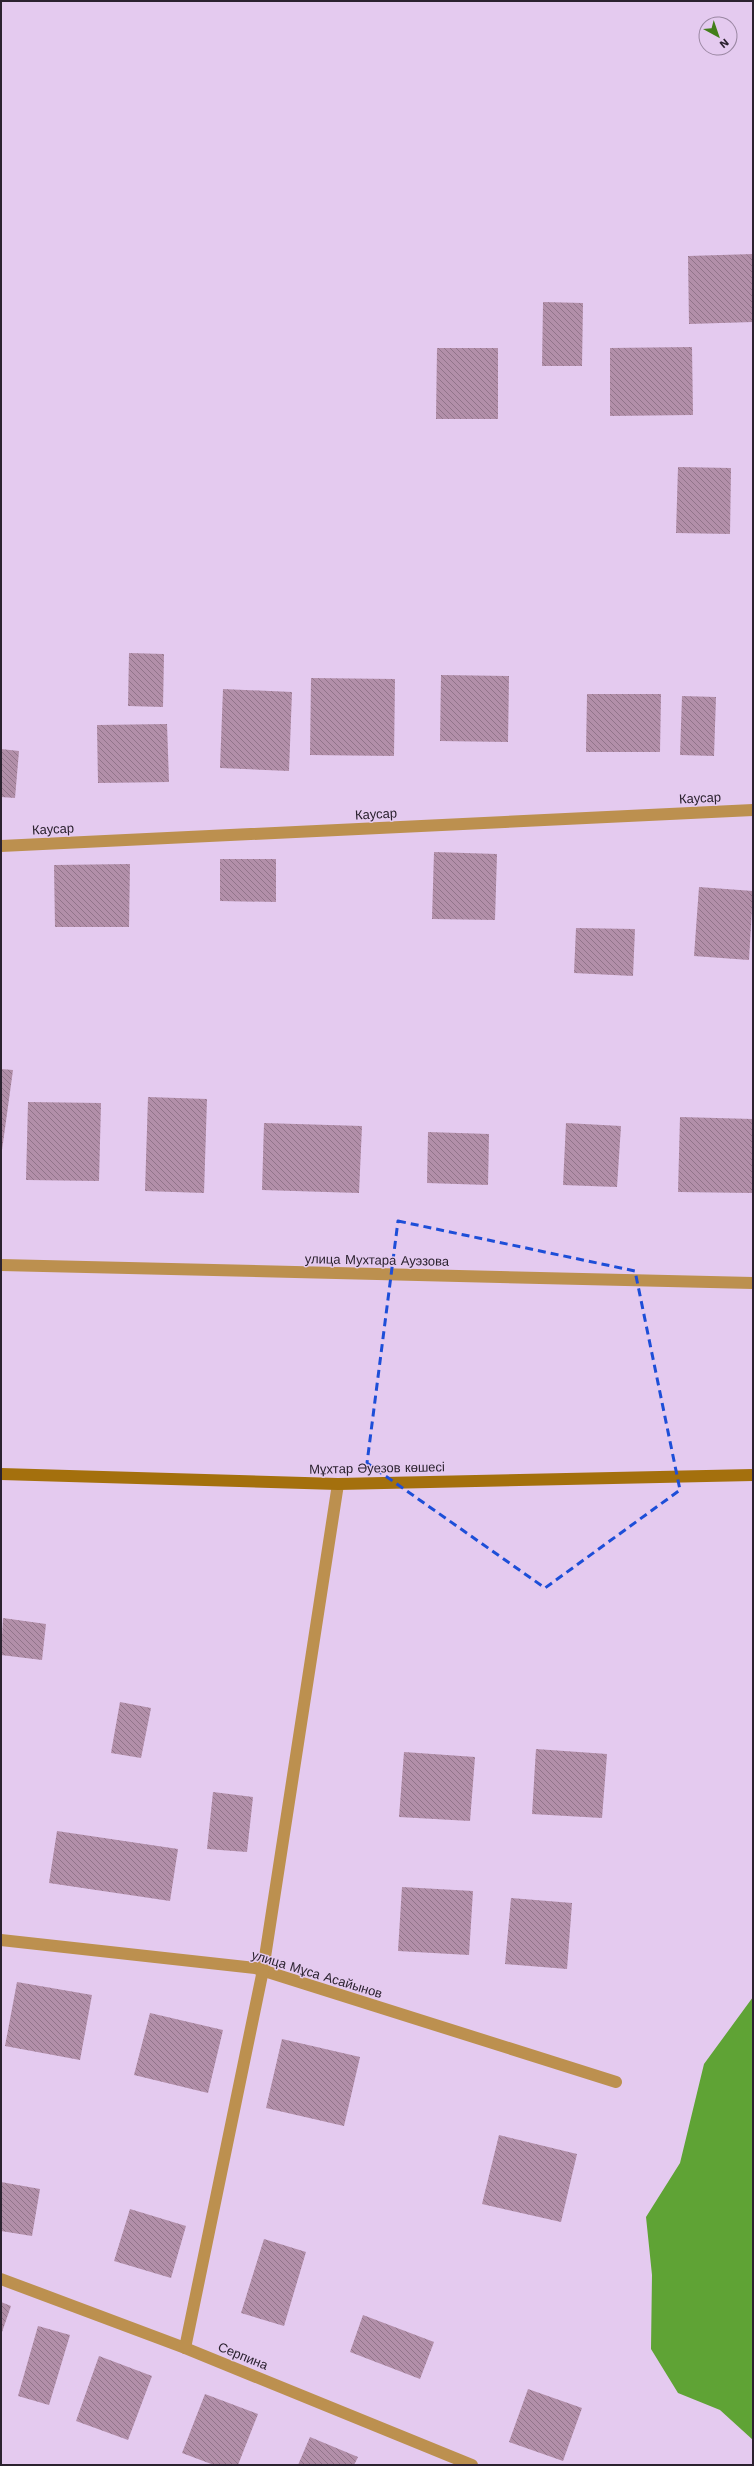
<svg xmlns="http://www.w3.org/2000/svg" width="754" height="2466" font-family="'Work Sans',sans-serif">
  <style>
    .water { fill: #5fa335 }
    .building { fill: url(#building-back-hatch) }
    .lines { fill: none; stroke-linecap: round; stroke-linejoin: round }
    .street { stroke: #bc904f; stroke-width: 12 }
    .secondary { stroke: #a4700d; stroke-width: 12 }
    .marked { fill: none; stroke: #1d4ed8; stroke-width: 3; stroke-dasharray: 8 5; stroke-linejoin: round }
    .labels { text-anchor: middle; dominant-baseline: central; stroke-width: 3; stroke-linejoin: round; paint-order: stroke }
    .street-label { font-size: 13px; fill: #2b222f; stroke: #e4caef }
  </style>
  <defs>
    <pattern id="building-back-hatch" width="6" height="6" patternUnits="userSpaceOnUse"><rect width="6" height="6" fill="#b28fa9"/><path d="M-1 5l2 2M0 0l6 6M5-1l2 2" fill="none" stroke="#91748a"/></pattern>
  </defs>
  <rect width="100%" height="100%" fill="#e4caef"/>
  <!-- water -->
  <polygon class="water" points="753,1997 753,2440 720,2410 678,2393 651,2349 652,2275 646,2217 680,2163 704,2064"/>
  <!-- building -->
  <g class="building">
    <polygon points="753,254 753,322 689,324 688,256"/>
    <polygon points="543,302 583,303 582,366 542,366"/>
    <polygon points="692,347 693,415 610,416 610,348"/>
    <polygon points="437,348 498,348 498,419 436,419"/>
    <polygon points="678,467 731,468 730,534 676,533"/>
    <polygon points="129,653 164,654 163,707 128,706"/>
    <polygon points="441,675 509,676 508,742 440,741"/>
    <polygon points="311,678 395,679 394,756 310,755"/>
    <polygon points="223,689 292,692 289,771 220,768"/>
    <polygon points="587,694 661,694 660,752 586,752"/>
    <polygon points="682,696 716,697 714,756 680,755"/>
    <polygon points="167,724 169,782 98,783 97,725"/>
    <polygon points="1,749 19,751 15,798 1,797"/>
    <polygon points="434,852 497,854 495,920 432,919"/>
    <polygon points="220,859 276,859 276,902 220,901"/>
    <polygon points="130,864 129,927 55,927 54,865"/>
    <polygon points="699,887 753,891 749,960 694,956"/>
    <polygon points="576,928 635,929 633,976 574,973"/>
    <polygon points="1,1069 13,1070 2,1150 1,1149"/>
    <polygon points="148,1097 207,1099 204,1193 145,1191"/>
    <polygon points="28,1102 101,1103 99,1181 26,1180"/>
    <polygon points="680,1117 753,1119 753,1193 678,1192"/>
    <polygon points="264,1123 362,1126 359,1193 262,1190"/>
    <polygon points="566,1123 621,1126 617,1187 563,1185"/>
    <polygon points="428,1132 489,1134 488,1185 427,1183"/>
    <polygon points="3,1618 46,1624 42,1660 1,1655"/>
    <polygon points="120,1702 151,1708 141,1758 111,1753"/>
    <polygon points="536,1749 607,1754 602,1818 532,1814"/>
    <polygon points="404,1752 475,1757 470,1821 399,1817"/>
    <polygon points="213,1792 253,1797 247,1852 207,1849"/>
    <polygon points="57,1831 178,1849 170,1901 49,1883"/>
    <polygon points="402,1887 473,1891 469,1955 398,1951"/>
    <polygon points="511,1898 572,1903 567,1969 505,1964"/>
    <polygon points="17,1982 92,1995 80,2060 5,2046"/>
    <polygon points="150,2013 223,2030 208,2093 134,2075"/>
    <polygon points="282,2039 360,2057 344,2126 266,2108"/>
    <polygon points="499,2135 577,2154 561,2222 482,2204"/>
    <polygon points="1,2182 40,2189 32,2236 1,2231"/>
    <polygon points="130,2209 186,2226 171,2278 114,2261"/>
    <polygon points="264,2239 306,2252 284,2326 241,2313"/>
    <polygon points="1,2302 11,2306 1,2335"/>
    <polygon points="363,2315 434,2342 420,2379 350,2352"/>
    <polygon points="38,2326 70,2335 49,2405 18,2396"/>
    <polygon points="99,2356 152,2376 128,2440 76,2421"/>
    <polygon points="528,2389 582,2408 563,2461 509,2442"/>
    <polygon points="205,2394 258,2414 238,2465 214,2465 182,2453"/>
    <polygon points="310,2437 358,2457 354,2465 298,2465"/>
  </g>
  <g class="lines">
    <!-- street -->
    <g class="street">
      <polyline points="1,846 753,810"/>
      <polyline points="1,1265 753,1283"/>
      <polyline points="1,1940 255,1968 616,2082"/>
      <polyline points="1,2279 185,2348 472,2465"/>
      <polyline points="185,2348 263,1970 338,1484"/>
    </g>
    <!-- secondary -->
    <polyline class="secondary" points="1,1474 338,1484 753,1475"/>
  </g>
  <!-- marked area -->
  <path class="marked" d="M398 1221 635 1271 680 1490 545 1588 367 1463Z"/>
  <g class="labels">
    <!-- street labels -->
    <g class="street-label">
      <text transform="translate(700 798) rotate(-3)">Каусар</text>
      <text transform="translate(376 814) rotate(-3)">Каусар</text>
      <text transform="translate(53 829) rotate(-3)">Каусар</text>
      <text transform="translate(377 1260) rotate(1)">улица Мухтара Ауэзова</text>
      <text transform="translate(377 1468) rotate(-1)">Мұхтар Әуезов көшесі</text>
      <text transform="translate(317 1974) rotate(17)">улица Мұса Асайынов</text>
      <text transform="translate(243 2356) rotate(22)">Серпина</text>
    </g>
  </g>
  <!-- border -->
  <rect width="754" height="2466" fill="none" stroke="#2b222f" stroke-width="4"/>
  <!-- north arrow -->
  <g transform="translate(718 36) rotate(140)"><circle r="19" fill="#e4caef" stroke="#9a87a2"/>
  <path d="M0-3L7 15L0 10L-7 15Z" fill="#427e19"/>
  <text y="-6" font-size="11" font-weight="bold" text-anchor="middle" fill="#2b222f">N</text>
  </g>
</svg>
